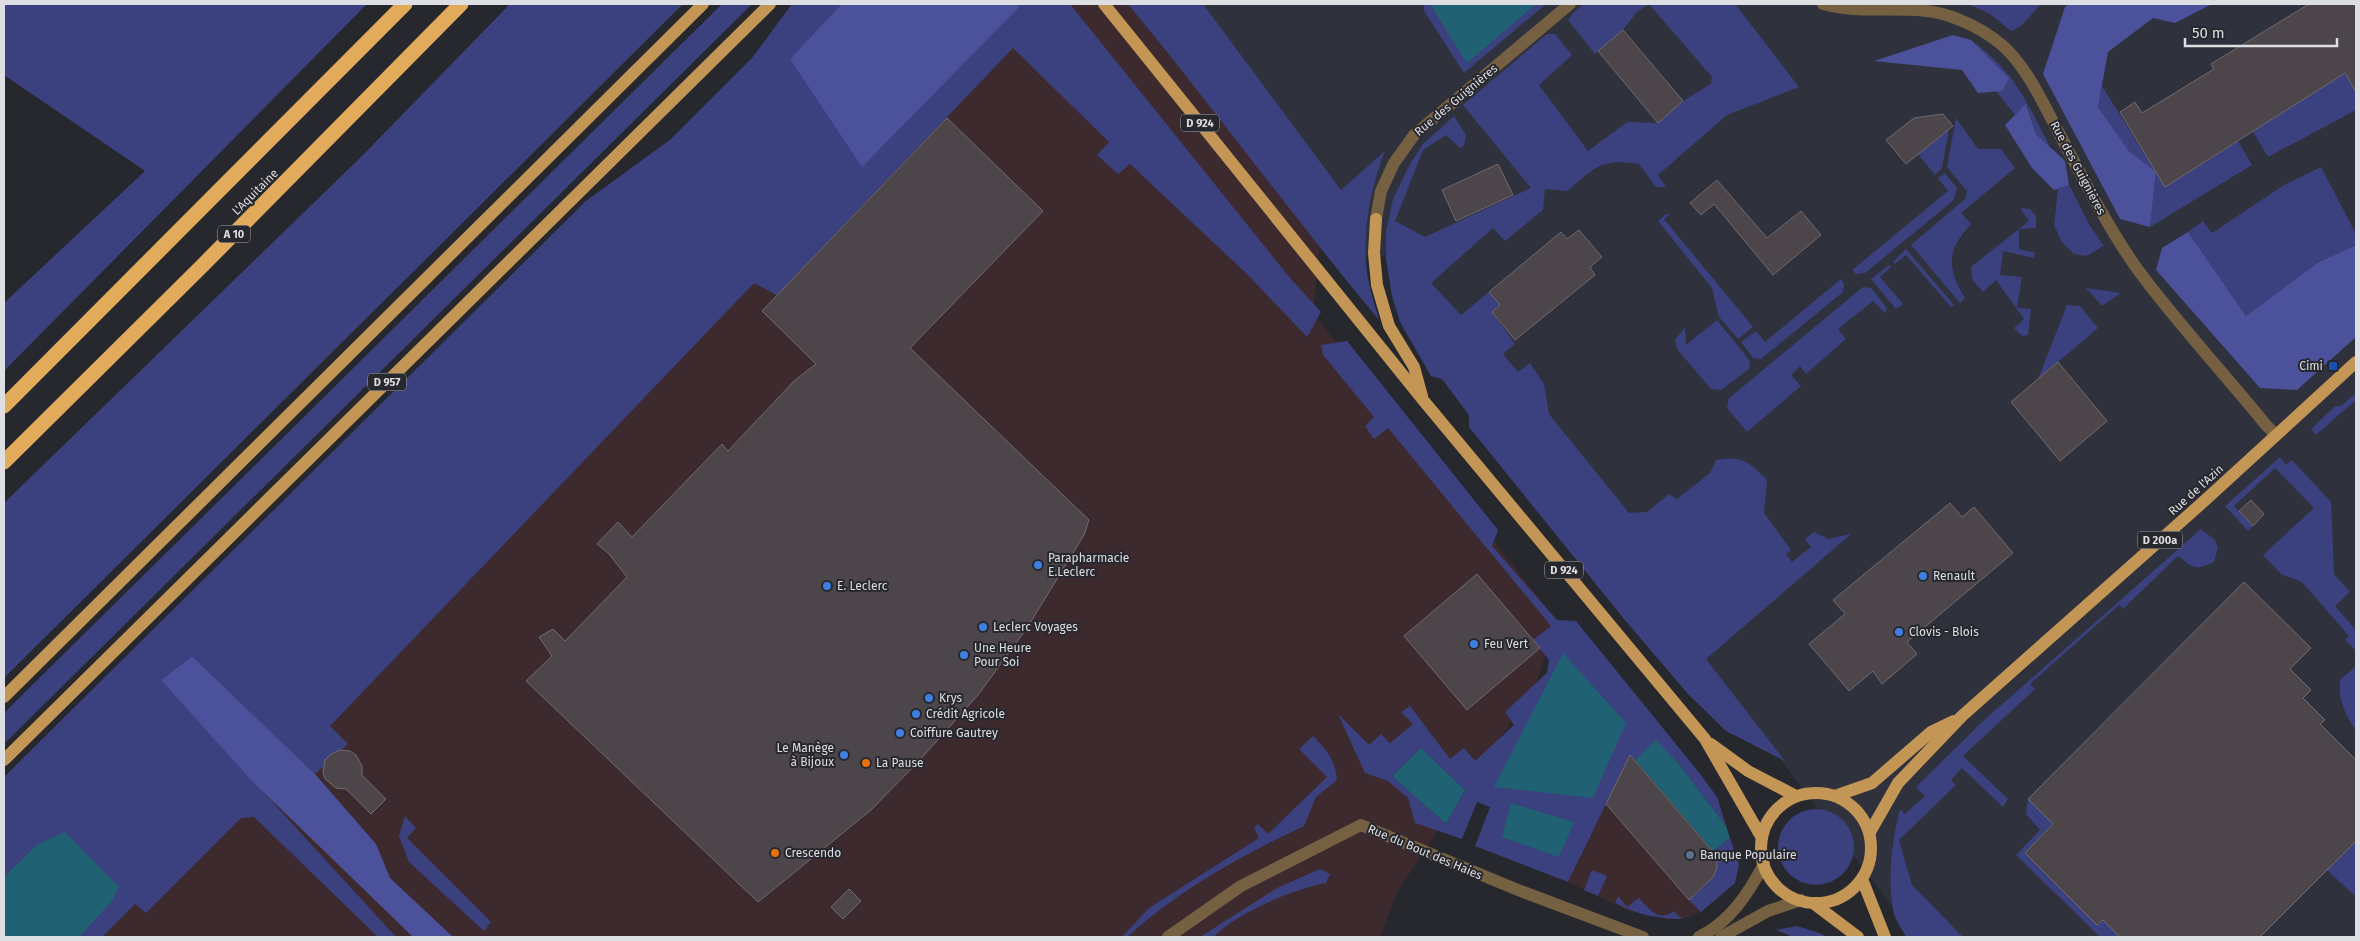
<svg xmlns="http://www.w3.org/2000/svg" width="2360" height="941" font-family="'Fira Sans',sans-serif">
  <style>
    .commercial { fill: #3d2a2f }
    .built { fill: #2f313c }
    .green { fill: #3b417e; fill-rule: evenodd }
    .forest { fill: #4b529b }
    .water { fill: #206173 }
    .building { fill: #4c454a; stroke: #716a6f }
    .lines { fill: none; stroke-linecap: round; stroke-linejoin: round }
    .minor { stroke: #766042; stroke-width: 12 }
    .major { stroke: #c39655; stroke-width: 12 }
    .highway { stroke: #e2ab5b; stroke-width: 15 }
    .transit-dot { fill: #1a4fb4; stroke: #27282e; stroke-width: 2 }
    .shop-dot { fill: #3f7fe0; stroke: #27282e; stroke-width: 2 }
    .food-dot { fill: #e8710a; stroke: #27282e; stroke-width: 2 }
    .service-dot { fill: #5c6f8a; stroke: #27282e; stroke-width: 2 }
    .labels { text-anchor: middle; dominant-baseline: central; stroke-width: 4; stroke-linejoin: round; paint-order: stroke }
    .shield { fill: #27282e; stroke: #a7a8ad; stroke-width: 1 }
    .shield-label { font-size: 11px; font-weight: bold; fill: #dedfe3 }
    .street-label { font-size: 12px; fill: #dedfe3; stroke: #27282e }
    .poi-label { font-size: 12px; fill: #dedfe3; stroke: #27282e; text-anchor: start }
  </style>
  <rect width="100%" height="100%" fill="#27282e"/>
  <!-- commercial -->
  <g class="commercial">
    <polygon points="842,4 1551,4 1324,205 1313,313 1557,621 1535,686 1397,892 1380,937 4,937"/>
    <polygon points="1651,713 1717,797 1739,865 1735,883 1701,912 1682,919 1665,919 1627,910 1568,882"/>
  </g>
  <!-- built -->
  <polygon class="built" points="1203,4 2356,4 2356,937 1915,937 1696,648 1397,247 1372,263 1324,205"/>
  <!-- green -->
  <g class="green">
    <polygon points="4,4 367,4 4,371 4,303 145,171 4,75"/>
    <polygon points="510,4 683,4 4,678 4,503 362,156"/>
    <polygon points="722,4 752,4 4,744 4,713"/>
    <polygon points="792,4 1070,4 1290,278 1321,312 1307,337 1248,275 1130,164 1118,174 1097,155 1109,142 1013,48 777,295 754,283 330,726 348,744 315,774 192,656 161,680 396,937 378,937 254,817 241,818 146,913 135,904 103,936 104,937 4,937 4,777 586,201 671,139 752,58"/>
    <path d="M1128 4H1203L1341 190 1385 151C1370 190 1362 231 1367 272 1369 288 1375 305 1379 320 1293 217 1214 108 1128 4Z"/>
    <polygon points="1424,4 1546,4 1464,73 1424,11"/>
    <path d="M1584 4H1735L1799 87 1727 115 1658 175 1666 187H1656L1639 164C1600 158 1596 167 1567 191L1545 189 1543 210 1505 241 1493 228 1431 283 1461 315 1489 292 1500 305 1492 312 1515 344 1503 354 1518 372 1530 363 1544 384 1549 414 1629 513 1647 512 1669 494 1677 499 1710 473 1716 460C1742 455 1750 462 1767 480L1764 513 1791 550 1786 554 1792 562 1811 547 1805 539 1814 532 1828 539 1851 534 1706 659 1785 761 1726 731 1688 694 1624 619 1469 427V415L1442 379 1431 376 1400 322 1392 296 1386 259V232L1393 199 1410 164 1423 144 1454 116 1466 135 1464 146 1460 148 1446 135 1423 150 1395 221 1425 237 1531 188 1463 105 1547 34H1555L1572 55 1539 85 1588 151 1627 122 1658 123 1683 101 1711 84 1712 77 1649 4 1637 12 1623 30 1595 54 1568 20 1573 13Z"/>
    <polygon points="1968,4 2041,4 2021,26 2011,31 1990,14"/>
    <path d="M1971 40C2015 72 2026 100 2050 147L2036 134 2027 105 2015 115 1996 91H2003L2009 78Z"/>
    <polygon points="2345,73 2353,86 2356,84 2356,110 2268,157 2252,130"/>
    <polygon points="2102,86 2165,187 2238,141 2252,165 2150,227 2156,172 2129,151 2098,107"/>
    <path d="M1956 118 1978 149H2001L2015 168 1961 213 1971 224C1946 251 1947 268 1965 298L1960 303 1911 245 1966 198 1967 191 1947 167Z"/>
    <polygon points="1949,129 1942,168 1935,175 1918,154"/>
    <polygon points="2321,167 2356,234 2356,245 2317,263 2246,316 2188,232 2203,221 2212,233 2284,185"/>
    <polygon points="1945,173 1957,188 1954,200 1865,273 1856,274 1852,270 1948,191 1938,178"/>
    <polygon points="2069,185 2090,226 2104,246 2086,256 2074,254 2062,242 2054,225 2058,189"/>
    <polygon points="2020,208 2030,209 2036,216 2036,228 2019,229 2019,249 2035,253 2034,258 2003,251 2000,275 2022,277 2017,308 2031,309 2028,335 2022,336 2014,328 2024,319 1996,280 1983,292 1972,279 1971,267 2029,221"/>
    <polygon points="1666,214 1670,214 1664,219 1753,327 1738,339 1719,317 1712,288 1658,221"/>
    <polygon points="1906,249 1954,305 1951,307 1906,255 1895,264 1893,262"/>
    <polygon points="1889,265 1891,267 1880,277 1903,304 1896,309 1871,279"/>
    <polygon points="1841,279 1844,284 1843,292 1761,359 1753,358 1741,342 1756,331 1765,342"/>
    <polygon points="1863,287 1871,288 1887,308 1885,313 1873,301 1838,329 1846,339 1806,374 1800,366 1791,375 1801,386 1747,432 1727,408 1729,398"/>
    <polygon points="2086,288 2121,293 2102,306"/>
    <polygon points="2067,305 2080,306 2098,328 2038,379"/>
    <polygon points="1717,320 1750,361 1749,369 1721,390 1711,389 1677,349 1675,340 1685,327 1686,345"/>
    <path d="M1347 341 1498 530 1492 546 1557 620 1576 621 1701 775 1717 797 1726 826 1679 764 1656 741 1635 760 1630 755 1568 882 1475 846 1490 807 1477 802 1462 839 1415 823 1408 798 1388 781 1365 773 1338 714 1369 745 1381 734 1390 743 1413 724 1401 712 1410 706 1450 759 1464 748 1475 761 1514 725 1505 712 1547 673 1549 660 1533 640 1551 626 1388 428 1374 439 1365 426 1374 417 1323 355 1321 345ZM1421 748 1465 790 1446 824 1392 776Z"/>
    <polygon points="2356,393 2356,400 2316,435 2311,429 2335,406 2341,406"/>
    <polygon points="2280,457 2286,465 2292,460 2331,502 2334,574 2350,592 2335,606 2356,630 2356,651 2345,640 2349,636 2302,582 2281,574 2263,555 2314,508 2275,468 2234,506 2253,526 2248,531 2225,506"/>
    <path d="M2201 529 2215 540 2218 547 2214 562C2194 571 2194 568 2178 556L2123 609 2119 605 2030 684 2035 689 1963 756 2008 799 2003 807 1962 768 1951 780 1956 785 1899 840 1912 885 1963 937H1906C1903 931 1898 924 1895 917 1886 887 1892 839 1900 809L1905 814 1925 796 1916 787 1982 722Z"/>
    <path d="M2356 666V731C2345 714 2338 700 2340 680Z"/>
    <path d="M1313 736C1326 749 1336 761 1337 780L1316 797 1304 826C1240 856 1179 890 1127 937H1122L1149 908 1259 838 1254 828 1258 824 1268 834 1327 777 1299 749Z"/>
    <polygon points="2028,799 2053,824 2025,853 2097,924 2103,920 2120,937 2100,937 2016,855 2040,830 2026,814"/>
    <circle cx="1816" cy="847" r="38"/>
    <polygon points="405,816 416,828 407,838 491,922 484,931 409,862 399,836"/>
    <path d="M1730 838 1739 865 1735 883 1701 912 1689 900C1703 887 1725 872 1713 851Z"/>
    <polygon points="2356,841 2356,894 2354,895 2327,870"/>
    <path d="M1320 869 1330 874 1326 883C1296 888 1234 914 1214 937H1200L1277 888Z"/>
    <polygon points="1592,870 1607,876 1598,896 1584,890"/>
    <path d="M1618 896 1627 907 1639 898C1649 909 1659 923 1674 911L1682 919C1658 919 1636 914 1615 903Z"/>
    <polygon points="1797,926 1822,934 1826,937 1793,937 1776,930"/>
  </g>
  <!-- forest -->
  <g class="forest">
    <polygon points="842,4 1015,4 1019,7 862,167 790,59"/>
    <polygon points="2069,4 2212,4 2175,23 2153,18 2108,52 2098,107 2129,151 2156,172 2150,227 2120,219 2043,74 2065,7"/>
    <polygon points="1953,35 1971,40 2009,78 2003,91 1978,93 1962,70 1874,61"/>
    <polygon points="2026,104 2036,134 2065,161 2069,185 2054,190 2032,168 2005,125"/>
    <polygon points="2188,232 2246,316 2317,263 2356,245 2356,337 2297,390 2260,388 2156,270 2162,248"/>
    <polygon points="192,656 315,774 376,844 390,878 453,937 413,937 251,780 161,680"/>
  </g>
  <!-- water -->
  <g class="water">
    <polygon points="1430,4 1536,4 1467,63"/>
    <polygon points="1563,653 1626,723 1593,798 1494,787"/>
    <polygon points="1656,740 1679,764 1726,826 1730,838 1713,851 1635,760"/>
    <polygon points="1421,748 1465,790 1446,824 1392,776"/>
    <polygon points="1511,803 1574,822 1559,857 1502,837"/>
    <polygon points="65,832 119,887 112,901 79,937 4,937 4,877 38,844"/>
  </g>
  <!-- building -->
  <g class="building">
    <polygon points="2309,4 2356,4 2356,92 2345,73 2165,187 2120,112 2135,102 2142,113 2214,69 2211,64"/>
    <polygon points="1623,30 1683,101 1658,123 1598,51"/>
    <polygon points="1943,114 1953,126 1906,164 1886,140 1914,118"/>
    <polygon points="947,118 1043,211 910,348 1089,520 1084,535 1027,628 978,695 918,762 871,810 758,902 526,681 552,656 539,637 553,629 565,641 627,577 609,554 597,544 618,522 632,537 722,444 728,451 794,381 816,364 762,311"/>
    <polygon points="1498,164 1513,195 1456,221 1442,190"/>
    <polygon points="1717,180 1767,238 1801,211 1821,235 1773,275 1714,204 1701,215 1690,203"/>
    <polygon points="1579,230 1602,257 1590,267 1595,275 1515,340 1492,312 1500,305 1489,292 1561,232 1567,239"/>
    <polygon points="2058,362 2107,421 2060,461 2011,402"/>
    <polygon points="2251,500 2264,514 2253,526 2239,511"/>
    <polygon points="1950,503 1962,517 1974,507 2013,553 1907,642 1917,654 1882,684 1873,671 1849,691 1809,644 1845,614 1833,600"/>
    <polygon points="1477,574 1540,648 1467,710 1404,636"/>
    <polygon points="2244,582 2311,648 2290,669 2311,690 2303,698 2325,720 2320,724 2356,760 2356,841 2260,937 2120,937 2103,920 2097,925 2025,853 2053,824 2028,799"/>
    <polygon points="339,750 350,751 356,755 362,766 362,775 386,799 371,814 346,789 336,788 325,779 323,772 325,760 330,755"/>
    <polygon points="1630,755 1714,853 1717,860 1717,868 1713,877 1689,900 1606,804"/>
    <polygon points="849,889 861,901 843,919 831,907"/>
  </g>
  <g class="lines">
    <!-- minor -->
    <g class="minor">
      <path d="M1823 4C1868 17 1916 0 1960 20 1975 26 1990 35 2002 45 2028 68 2043 104 2059 133 2084 180 2108 228 2138 270 2178 324 2224 373 2266 425L2276 435"/>
      <polyline points="1376,219 1381,191 1394,163 1414,135 1570,4"/>
      <polyline points="1168,937 1241,886 1361,825 1518,890 1643,937"/>
      <path d="M1699 937C1730 922 1748 894 1764 864"/>
      <polyline points="1721,937 1768,911 1801,900"/>
    </g>
    <!-- major -->
    <g class="major">
      <polyline points="1104,4 1423,400 1705,739 1762,838"/>
      <polyline points="1376,219 1374,253 1377,285 1389,326 1414,367 1422,396"/>
      <polyline points="4,697 703,4"/>
      <polyline points="1711,744 1748,771 1796,796"/>
      <polyline points="4,760 770,4"/>
      <circle cx="1816" cy="848" r="55"/>
      <polyline points="1835,796 1872,783 1931,732 1954,721"/>
      <polyline points="1870,832 1898,783 1962,716 2202,503 2356,362"/>
      <polyline points="1862,879 1885,937"/>
      <polyline points="1813,903 1858,937"/>
    </g>
    <!-- highway -->
    <g class="highway">
      <polyline points="4,406 405,4"/>
      <polyline points="4,462 202,266 461,4"/>
    </g>
  </g>
  <!-- markers -->
  <rect class="transit-dot" x="2328" y="361" width="10" height="10" rx="2.5"/>
  <g class="shop-dot">
    <circle cx="1038" cy="565" r="5"/>
    <circle cx="1923" cy="576" r="5"/>
    <circle cx="827" cy="586" r="5"/>
    <circle cx="983" cy="627" r="5"/>
    <circle cx="1899" cy="632" r="5"/>
    <circle cx="1474" cy="644" r="5"/>
    <circle cx="964" cy="655" r="5"/>
    <circle cx="929" cy="698" r="5"/>
    <circle cx="916" cy="714" r="5"/>
    <circle cx="900" cy="733" r="5"/>
    <circle cx="844" cy="755" r="5"/>
  </g>
  <g class="food-dot">
    <circle cx="866" cy="763" r="5"/>
    <circle cx="775" cy="853" r="5"/>
  </g>
  <circle class="service-dot" cx="1690" cy="855" r="5"/>
  <g class="labels">
    <!-- shield labels -->
    <g class="shield">
      <rect x="1181" y="114.5" width="38" height="17" rx="4"/>
      <rect x="218" y="225.5" width="32" height="17" rx="4"/>
      <rect x="368" y="373.5" width="38" height="17" rx="4"/>
      <rect x="2137.5" y="531.5" width="45" height="17" rx="4"/>
      <rect x="1545" y="561.5" width="38" height="17" rx="4"/>
    </g>
    <g class="shield-label">
      <text x="1200" y="123">D 924</text>
      <text x="234" y="234">A 10</text>
      <text x="387" y="382">D 957</text>
      <text x="2160" y="540">D 200a</text>
      <text x="1564" y="570">D 924</text>
    </g>
    <!-- street labels -->
    <g class="street-label">
      <text transform="translate(1456 100) rotate(-40)">Rue des Guignières</text>
      <text transform="translate(2078 168) rotate(62)">Rue des Guignières</text>
      <text transform="translate(255 192) rotate(-45)">L'Aquitaine</text>
      <text transform="translate(2196 490) rotate(-42)">Rue de l'Azin</text>
      <text transform="translate(1425 852) rotate(23)">Rue du Bout des Haies</text>
    </g>
    <!-- poi labels -->
    <g class="poi-label">
      <text x="2323" y="366" text-anchor="end">Cimi</text>
      <text x="1048" y="558">Parapharmacie<tspan x="1048" dy="14">E.Leclerc</tspan></text>
      <text x="1933" y="576">Renault</text>
      <text x="837" y="586">E. Leclerc</text>
      <text x="993" y="627">Leclerc Voyages</text>
      <text x="1909" y="632">Clovis - Blois</text>
      <text x="1484" y="644">Feu Vert</text>
      <text x="974" y="648">Une Heure<tspan x="974" dy="14">Pour Soi</tspan></text>
      <text x="939" y="698">Krys</text>
      <text x="926" y="714">Crédit Agricole</text>
      <text x="910" y="733">Coiffure Gautrey</text>
      <text x="834" y="748" text-anchor="end">Le Manège<tspan x="834" dy="14">à Bijoux</tspan></text>
      <text x="876" y="763">La Pause</text>
      <text x="785" y="853">Crescendo</text>
      <text x="1700" y="855">Banque Populaire</text>
    </g>
  </g>
  <!-- border -->
  <rect width="2360" height="941" fill="none" stroke="#dedfe3" stroke-width="10"/>
  <!-- scale -->
  <path d="M2185 38v8h152v-8" fill="none" stroke="#dedfe3" stroke-width="2.5"/>
  <text x="2192" y="38" font-size="15" fill="#dedfe3" stroke="#27282e" stroke-width="4" paint-order="stroke">50 m</text>
</svg>
